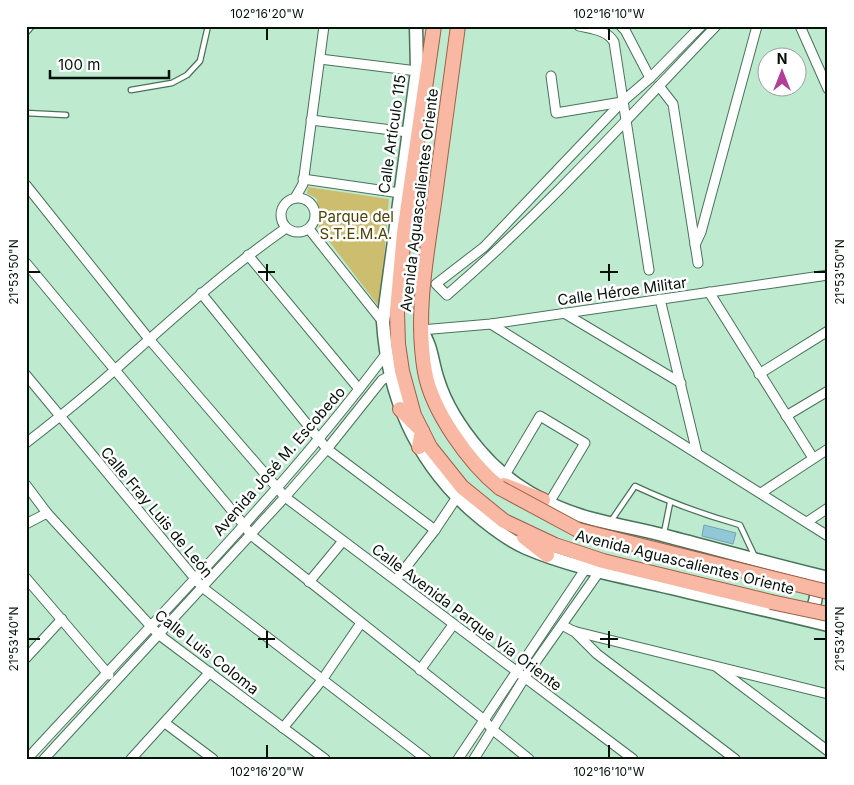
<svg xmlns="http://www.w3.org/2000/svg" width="854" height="785" font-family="Inter,sans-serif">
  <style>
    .green { fill: #ccbd6f }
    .building { fill: #92c7d7; stroke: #71a4b3 }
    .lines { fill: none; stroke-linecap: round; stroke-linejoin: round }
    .lane-casing { stroke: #49725a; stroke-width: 7 }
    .street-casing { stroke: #49725a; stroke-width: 11 }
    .secondary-casing { stroke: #49725a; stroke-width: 15 }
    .primary-casing { stroke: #a15f46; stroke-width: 16 }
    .lane { stroke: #fff; stroke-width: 4.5 }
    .street { stroke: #fff; stroke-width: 9 }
    .secondary { stroke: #fff; stroke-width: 12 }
    .primary { stroke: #f9b8a3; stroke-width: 14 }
    .primary-bridge-casing { stroke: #a15f46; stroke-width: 16; stroke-linecap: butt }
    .primary-bridge { stroke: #f9b8a3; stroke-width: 14 }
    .ticks { fill: none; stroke: #04120a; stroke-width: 2 }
    .labels { text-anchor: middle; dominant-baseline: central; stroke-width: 5; stroke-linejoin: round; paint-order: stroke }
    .street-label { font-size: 15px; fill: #04120a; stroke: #fff }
    .park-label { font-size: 15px; fill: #4d4206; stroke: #fff }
    .neatline { fill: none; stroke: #04120a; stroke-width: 2 }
    .ticks-label { font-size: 12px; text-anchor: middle; fill: #04120a }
  </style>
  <rect width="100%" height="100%" fill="#beead0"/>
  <!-- green -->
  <polygon class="green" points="308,187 389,199 380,308 319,228 317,199 307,193"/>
  <!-- building -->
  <polygon class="building" points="704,525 736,533 733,544 702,536"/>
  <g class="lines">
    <defs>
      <g id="lane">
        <polyline points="26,33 32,26"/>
        <polyline points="131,90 172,83 187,75 200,61 208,26"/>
        <polyline points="26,113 66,115"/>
        <path d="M611 521 635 486C671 503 701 514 740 525L755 557"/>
        <polyline points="664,533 670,503"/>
      </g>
      <g id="street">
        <path d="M579 26C592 29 607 30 614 42L649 270"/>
        <polyline points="621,26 625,30 650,78"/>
        <path d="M701 26 650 78 622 102 484 247 436 284 447 295C543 212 628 118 716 26"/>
        <polyline points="800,26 828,89"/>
        <polyline points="320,59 417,71"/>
        <polyline points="551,76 556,113 622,102"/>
        <polyline points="659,86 673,104 698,263"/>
        <polyline points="311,120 408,132"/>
        <polyline points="303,179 400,193"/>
        <polyline points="26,185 149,339 285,497 633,759"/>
        <circle cx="298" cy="215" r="17"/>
        <polyline points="295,198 303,184 324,26"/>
        <polyline points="309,229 383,322"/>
        <polyline points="695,245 701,232 757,26"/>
        <polyline points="248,255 359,389"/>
        <polyline points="26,263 244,525 251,535 483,719 493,730 529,759"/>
        <polyline points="709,292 813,458"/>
        <polyline points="201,293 327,449 435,530"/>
        <polyline points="660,299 697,453"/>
        <polyline points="564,313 681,383"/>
        <polyline points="491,324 828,536"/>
        <polyline points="421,330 491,324 828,275"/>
        <polyline points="759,374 828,331"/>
        <polyline points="26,375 202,587 426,759"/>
        <polyline points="786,416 828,391"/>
        <path d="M26 443C57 419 88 394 117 368 172 319 226 270 286 228"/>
        <polyline points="505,475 540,416 585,443 549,503"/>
        <polyline points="26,485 47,513 158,634 325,759"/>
        <polyline points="761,493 828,449"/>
        <polyline points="807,522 828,508"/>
        <polyline points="26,524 47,513"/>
        <polyline points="26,578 109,675"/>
        <polyline points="396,580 435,530 457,497"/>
        <polyline points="309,582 343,541"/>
        <polyline points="562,625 573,631 828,694"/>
        <polyline points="574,631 597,654 735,759"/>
        <polyline points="26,658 62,619"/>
        <polyline points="718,668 828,751"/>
        <polyline points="420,670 453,625"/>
        <polyline points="165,723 213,759"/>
        <polyline points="283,728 322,680 361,623"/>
        <path d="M27 759C149 626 278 498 386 354"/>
        <polyline points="44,759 285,497 327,449 382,380 391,375"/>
        <polyline points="131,759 210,672"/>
        <polyline points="458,759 586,568"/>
        <polyline points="474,759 525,677 599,572"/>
      </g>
      <g id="secondary">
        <path d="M416 26 417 71 383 322C388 396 415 459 470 509 487 524 506 539 526 548 568 566 614 575 658 585 714 598 771 611 828 625"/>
        <path d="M421 330C432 345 432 363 438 380 446 406 463 431 480 451 508 484 548 507 589 518 614 525 641 529 666 536 720 550 774 565 828 578"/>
        <path d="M806 617C815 606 820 595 812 582"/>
      </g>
      <g id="primary">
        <polyline points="434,26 404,233 397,311 398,344 402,371 414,415 430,447 462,487 504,521 555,545 603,561 771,602"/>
        <path d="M458 26C450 85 442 144 434 203 426 258 415 316 425 372 432 411 469 463 500 488"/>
        <polyline points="400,409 422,431 419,447"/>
        <polyline points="504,485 543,500"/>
        <polyline points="524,537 547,555"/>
      </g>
    </defs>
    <!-- lane casing -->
    <use href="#lane" class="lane-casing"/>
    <!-- street casing -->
    <use href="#street" class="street-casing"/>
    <!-- secondary casing -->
    <use href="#secondary" class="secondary-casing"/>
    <!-- primary casing -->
    <use href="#primary" class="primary-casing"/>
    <!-- lane -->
    <use href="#lane" class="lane"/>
    <!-- street -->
    <use href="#street" class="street"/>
    <!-- secondary -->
    <use href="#secondary" class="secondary"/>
    <!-- primary -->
    <use href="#primary" class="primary"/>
    <defs>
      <g id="primary-bridge">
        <polyline points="500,488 578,530 828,592"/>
        <polyline points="771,602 828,614"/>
      </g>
    </defs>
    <!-- primary-bridge casing -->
    <use href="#primary-bridge" class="primary-bridge-casing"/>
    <!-- primary-bridge -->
    <use href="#primary-bridge" class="primary-bridge"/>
  </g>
  <!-- ticks -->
  <path class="ticks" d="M267 28V40M609 28V40M267 264V281M609 264V281M28 272H40M258 272H275M600 272H618M814 272H826M267 631V648M609 631V648M28 639H40M258 639H275M600 639H618M814 639H826M267 745V758M609 745V758"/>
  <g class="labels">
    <!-- street labels -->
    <g class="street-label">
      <text transform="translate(392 134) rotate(-82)">Calle Artículo 115</text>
      <text transform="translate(419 200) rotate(-83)">Avenida Aguascalientes Oriente</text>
      <text transform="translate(622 291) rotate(-8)">Calle Héroe Militar</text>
      <text transform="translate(279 461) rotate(-49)">Avenida José M. Escobedo</text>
      <text transform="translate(157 512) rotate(50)">Calle Fray Luis de León</text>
      <text transform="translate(685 562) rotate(14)">Avenida Aguascalientes Oriente</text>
      <text transform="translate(467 617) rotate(37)">Calle Avenida Parque Vía Oriente</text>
      <text transform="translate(207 652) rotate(38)">Calle Luis Coloma</text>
    </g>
    <!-- park labels -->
    <g class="park-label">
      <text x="356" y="216">Parque del<tspan x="356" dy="17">S.T.E.M.A.</tspan></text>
    </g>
  </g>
  <!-- border -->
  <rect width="854" height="785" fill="none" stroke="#ffffff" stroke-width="55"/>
  <!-- north arrow -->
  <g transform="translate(782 72)"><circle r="24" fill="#ffffff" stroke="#9ba09d"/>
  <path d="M0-4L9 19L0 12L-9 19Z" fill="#b23e97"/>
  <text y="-8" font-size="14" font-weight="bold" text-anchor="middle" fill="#04120a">N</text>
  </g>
  <!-- scale -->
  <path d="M50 70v8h119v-8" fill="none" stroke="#04120a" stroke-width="2.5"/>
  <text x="58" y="70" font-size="15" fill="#04120a" stroke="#ffffff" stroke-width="4" paint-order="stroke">100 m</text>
  <rect x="28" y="28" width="798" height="730" class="neatline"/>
  <g class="ticks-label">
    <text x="267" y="18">102°16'20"W</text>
    <text x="609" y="18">102°16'10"W</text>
    <text transform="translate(14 272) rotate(-90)" y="4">21°53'50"N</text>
    <text transform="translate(840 272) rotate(-90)" y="4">21°53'50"N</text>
    <text transform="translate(14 639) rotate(-90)" y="4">21°53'40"N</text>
    <text transform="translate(840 639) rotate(-90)" y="4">21°53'40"N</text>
    <text x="267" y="776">102°16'20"W</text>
    <text x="609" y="776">102°16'10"W</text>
  </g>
</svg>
